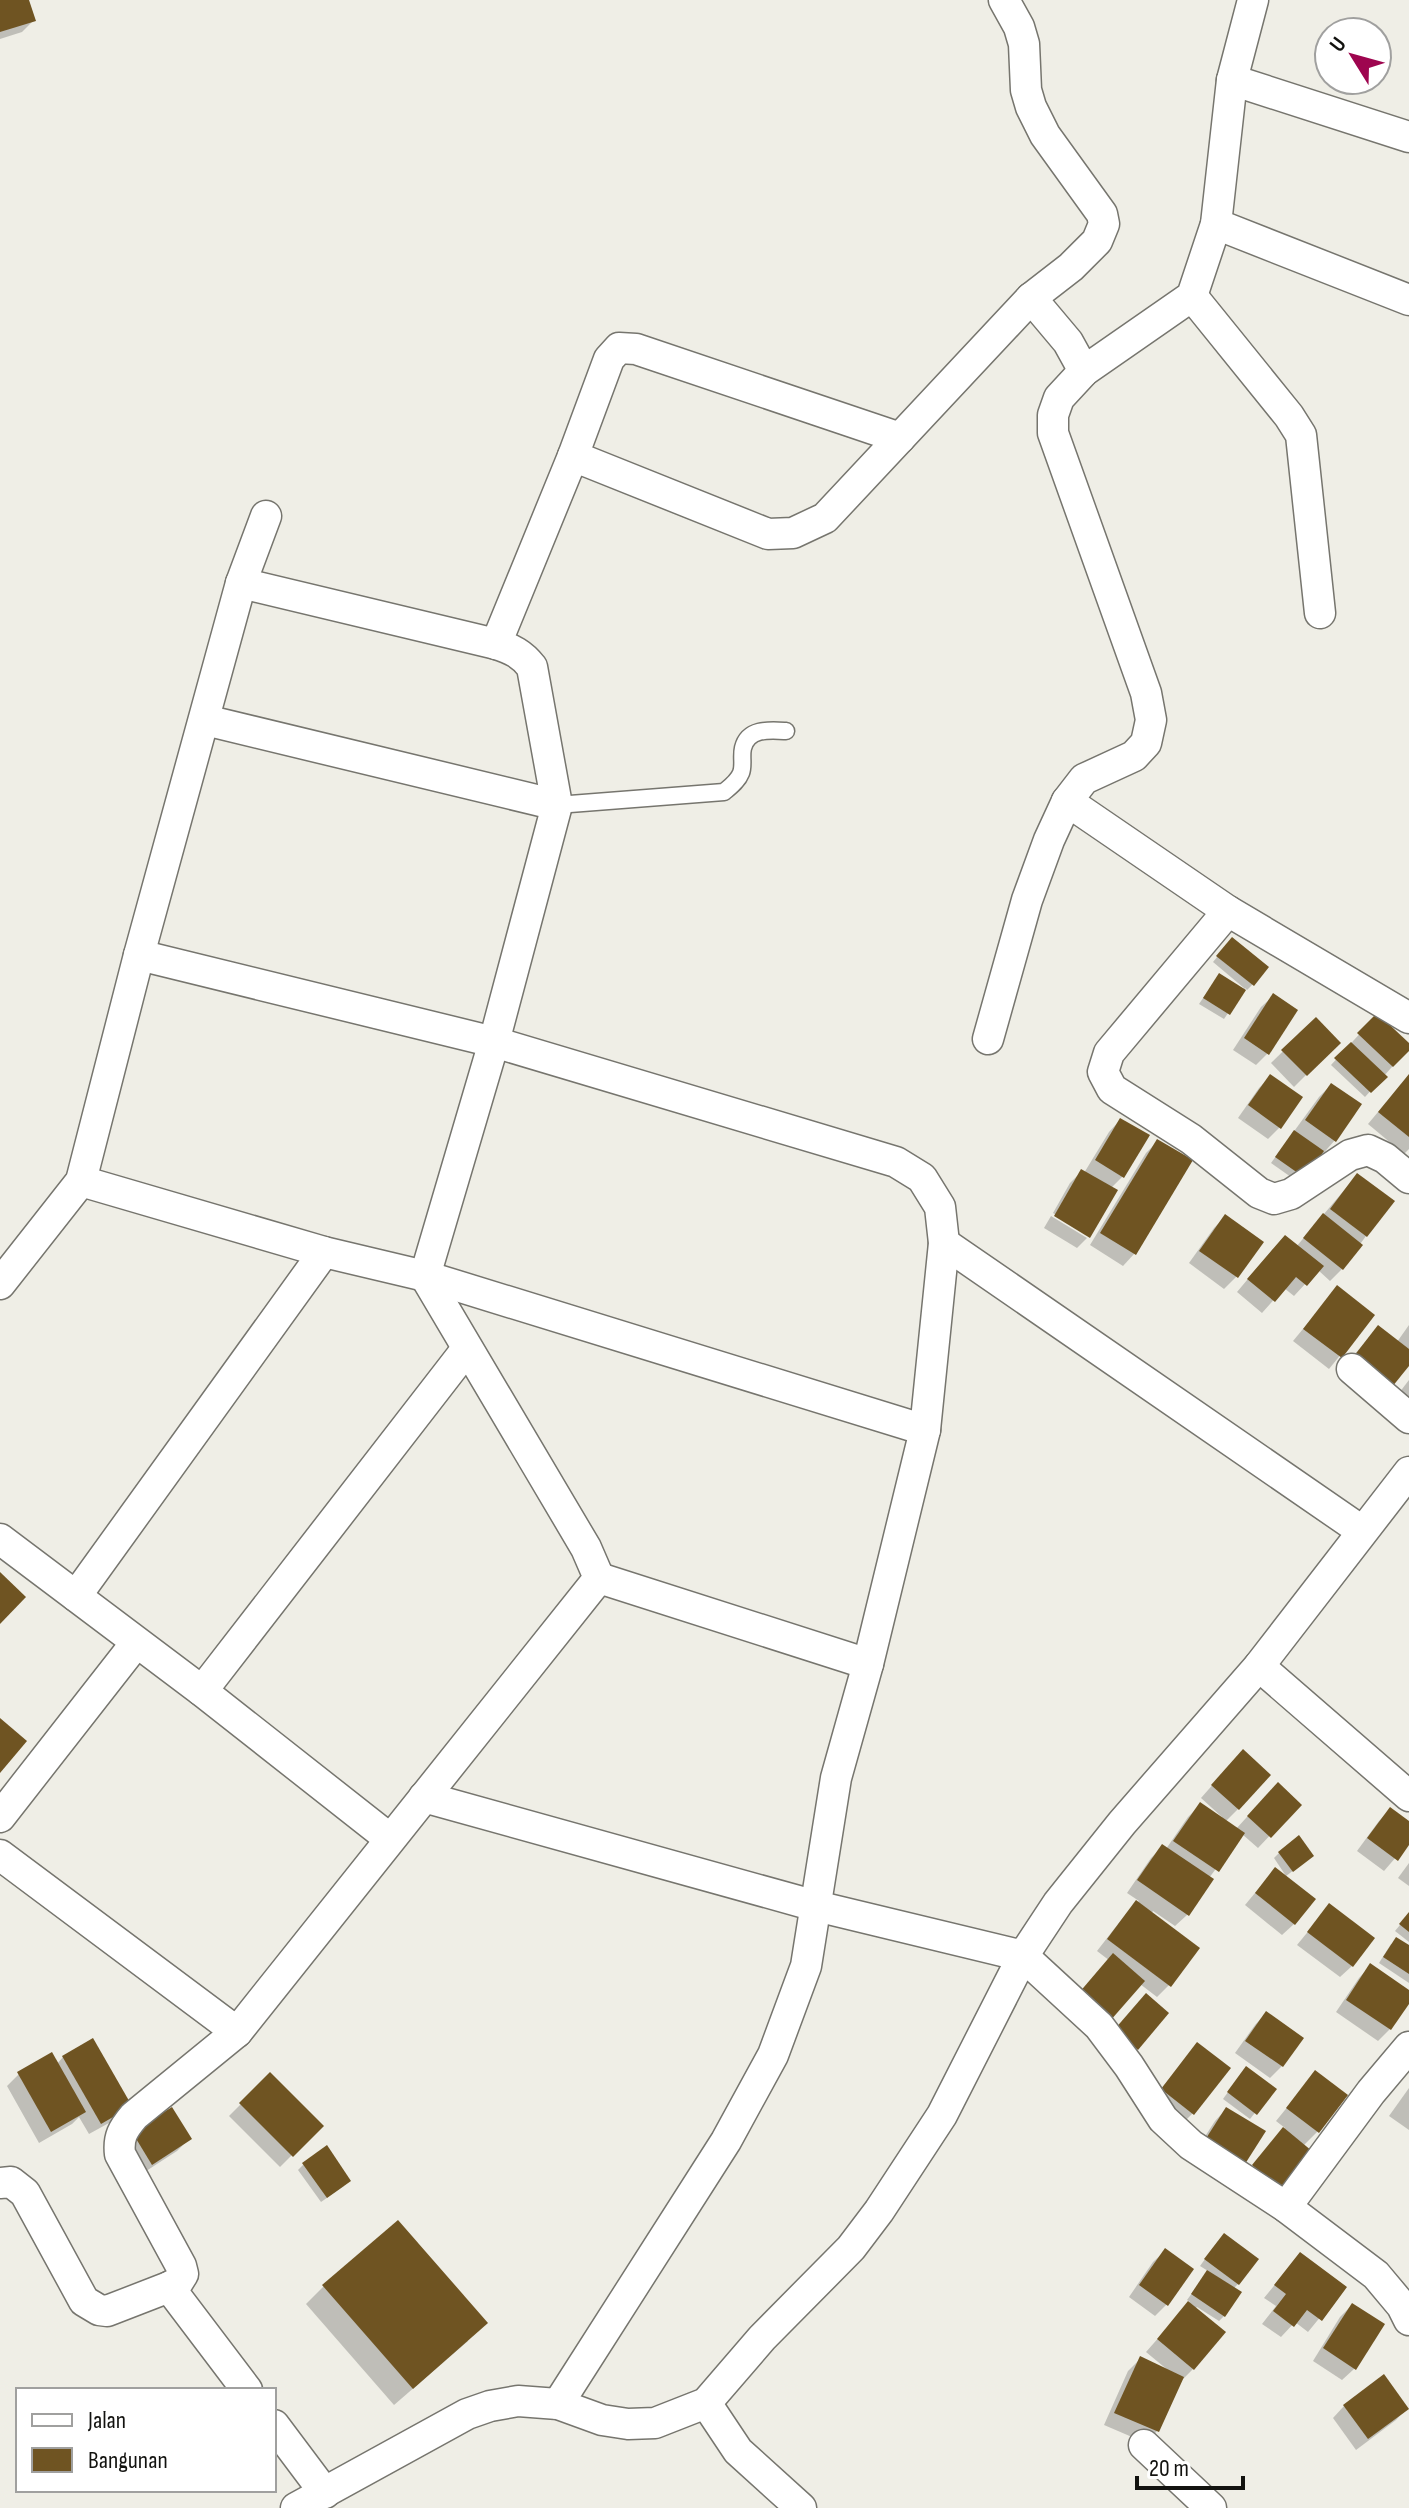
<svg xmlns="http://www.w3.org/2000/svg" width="1409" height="2508" font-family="'Sofia Sans Condensed',sans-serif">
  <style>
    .shadow { fill: #0003 }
    .building { fill: #6f5422 }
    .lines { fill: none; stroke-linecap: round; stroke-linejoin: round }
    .lane-casing { stroke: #76756e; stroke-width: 19 }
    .street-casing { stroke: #76756e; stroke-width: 33 }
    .lane { stroke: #fff; stroke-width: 16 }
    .street { stroke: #fff; stroke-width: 30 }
  </style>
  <rect width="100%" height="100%" fill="#efeee6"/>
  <!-- shadow -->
  <g class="shadow">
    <polygon points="0,0 27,0 34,20 22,32 0,39"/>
    <polygon points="1227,945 1266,967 1252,985 1247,990 1245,988 1224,1019 1199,1004 1219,975 1242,990 1244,988 1213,962"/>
    <polygon points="1273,996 1268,1053 1256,1065 1233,1050 1261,1007"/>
    <polygon points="1377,1015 1409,1048 1365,1097 1331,1065"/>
    <polygon points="1316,1019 1338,1043 1294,1087 1271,1063"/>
    <polygon points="1409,1075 1409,1149 1404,1154 1368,1124"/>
    <polygon points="1270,1077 1280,1127 1268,1139 1238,1118 1259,1088"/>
    <polygon points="1331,1085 1335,1140 1298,1182 1271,1163 1319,1097"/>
    <polygon points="1120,1120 1123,1176 1111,1188 1088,1234 1053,1213 1070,1183 1082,1171 1084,1173 1109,1132"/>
    <polygon points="1158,1141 1134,1254 1123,1266 1090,1245 1146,1153"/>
    <polygon points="1357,1175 1366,1236 1342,1269 1330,1281 1318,1270 1294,1296 1284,1288 1262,1313 1237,1292 1273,1249 1296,1247"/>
    <polygon points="1051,1216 1087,1238 1077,1248 1044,1228"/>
    <polygon points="1226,1216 1261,1242 1236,1277 1224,1289 1189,1263 1214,1228"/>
    <polygon points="1337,1288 1373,1315 1329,1369 1293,1341"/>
    <polygon points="1409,1325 1409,1362 1343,1368 1378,1327 1397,1342"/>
    <polygon points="1409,1380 1409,1428 1386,1410"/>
    <polygon points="1231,1764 1238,1809 1225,1822 1236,1829 1266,1796 1299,1805 1258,1848 1242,1834 1209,1878 1211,1880 1187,1915 1175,1926 1153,1911 1151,1914 1169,1985 1157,1997 1097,1951 1125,1915 1139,1901 1127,1893 1151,1858 1163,1846 1166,1849 1188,1817 1200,1805 1220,1819 1222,1817 1201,1798"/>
    <polygon points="1391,1809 1409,1823 1409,1842 1384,1871 1357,1851 1379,1821"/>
    <polygon points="1279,1853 1306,1861 1286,1876 1274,1858"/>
    <polygon points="1409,1863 1409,1886 1398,1878"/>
    <polygon points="1275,1869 1294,1924 1282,1935 1245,1905"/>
    <polygon points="1329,1906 1352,1966 1340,1977 1297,1945"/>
    <polygon points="1409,1914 1409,1942 1395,1931"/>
    <polygon points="1391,1944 1409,1947 1409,1983 1379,1963"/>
    <polygon points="1370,1966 1409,1993 1409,2000 1390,2029 1378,2041 1336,2012 1359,1978"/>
    <polygon points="1266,2013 1282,2066 1270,2078 1235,2053 1255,2025"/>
    <polygon points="1197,2045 1193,2113 1181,2125 1151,2101"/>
    <polygon points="63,2057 118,2118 89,2134 79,2117 72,2124 39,2143 7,2086 19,2074 57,2064"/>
    <polygon points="1315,2073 1345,2095 1317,2132 1303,2146 1274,2204 1242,2178 1285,2128 1276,2121"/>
    <polygon points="1241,2074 1274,2089 1250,2119 1223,2099"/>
    <polygon points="270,2075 321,2126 280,2167 229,2116"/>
    <polygon points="1409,2088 1409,2130 1389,2116"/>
    <polygon points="1226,2109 1263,2132 1195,2152 1215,2121"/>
    <polygon points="133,2133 189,2139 177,2151 140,2175 121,2145"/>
    <polygon points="304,2164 344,2186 321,2202 298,2170"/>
    <polygon points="1218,2241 1238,2284 1233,2289 1224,2316 1219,2321 1197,2307 1195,2309 1193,2369 1180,2382 1157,2431 1146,2443 1104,2425 1128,2371 1140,2359 1169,2371 1146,2352 1190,2302 1187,2300 1208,2271 1200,2266"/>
    <polygon points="1165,2251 1167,2304 1155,2316 1129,2297 1153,2262"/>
    <polygon points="1300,2254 1344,2288 1308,2332 1295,2322 1281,2337 1262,2324 1276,2306 1264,2298"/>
    <polygon points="324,2286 468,2341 394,2405 306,2304"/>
    <polygon points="1352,2305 1354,2369 1342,2380 1313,2361 1340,2317"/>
    <polygon points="1344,2406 1407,2408 1396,2420 1356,2450 1333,2418"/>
  </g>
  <!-- building -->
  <g class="building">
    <polygon points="0,0 29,0 36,21 0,32"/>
    <polygon points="1232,937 1269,967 1254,986 1216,956"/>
    <polygon points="1219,973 1246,990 1230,1015 1203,998"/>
    <polygon points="1273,993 1298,1010 1269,1055 1244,1038"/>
    <polygon points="1377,1013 1409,1043 1409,1051 1393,1067 1357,1033"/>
    <polygon points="1316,1017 1341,1043 1307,1076 1281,1050"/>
    <polygon points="1351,1042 1388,1077 1371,1093 1334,1058"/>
    <polygon points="1270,1074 1303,1097 1281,1129 1248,1105"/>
    <polygon points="1409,1074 1409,1137 1378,1112"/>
    <polygon points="1331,1083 1362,1104 1336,1142 1305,1120"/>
    <polygon points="1120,1118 1150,1135 1124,1178 1095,1160"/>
    <polygon points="1294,1130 1324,1151 1305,1178 1275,1157"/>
    <polygon points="1157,1139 1193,1160 1136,1255 1100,1233"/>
    <polygon points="1081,1169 1118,1190 1090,1238 1054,1216"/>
    <polygon points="1357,1173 1395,1201 1367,1237 1330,1209"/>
    <polygon points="1323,1213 1363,1245 1343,1270 1303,1238"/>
    <polygon points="1225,1214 1264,1242 1238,1278 1199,1251"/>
    <polygon points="1285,1235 1324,1266 1307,1286 1296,1277 1275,1302 1247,1279"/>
    <polygon points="1337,1285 1375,1315 1342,1358 1303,1329"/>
    <polygon points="1378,1325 1409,1349 1409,1366 1392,1387 1354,1356"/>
    <polygon points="0,1572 26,1597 0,1624"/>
    <polygon points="0,1718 27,1741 0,1773"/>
    <polygon points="1243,1749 1271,1775 1239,1810 1211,1785"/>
    <polygon points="1278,1782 1302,1805 1271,1838 1247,1816"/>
    <polygon points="1200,1802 1245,1833 1219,1872 1173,1841"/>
    <polygon points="1390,1807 1409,1821 1409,1845 1398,1861 1367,1838"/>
    <polygon points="1299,1835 1314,1856 1293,1872 1278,1852"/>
    <polygon points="1162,1844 1214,1879 1189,1916 1137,1880"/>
    <polygon points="1275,1867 1316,1899 1295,1925 1255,1893"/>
    <polygon points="1136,1900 1200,1948 1171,1987 1107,1939"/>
    <polygon points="1329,1903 1375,1938 1353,1967 1307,1932"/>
    <polygon points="1409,1912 1409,1932 1399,1924"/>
    <polygon points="1396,1937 1409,1945 1409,1974 1383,1957"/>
    <polygon points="1113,1953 1145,1981 1110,2021 1078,1994"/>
    <polygon points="1370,1963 1409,1990 1409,2004 1391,2030 1346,2000"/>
    <polygon points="1146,1993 1169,2013 1138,2050 1114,2030"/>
    <polygon points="1266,2011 1304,2038 1283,2067 1245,2041"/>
    <polygon points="93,2038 132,2106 101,2124 62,2056"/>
    <polygon points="1197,2042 1231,2068 1194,2115 1161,2089"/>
    <polygon points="52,2052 86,2112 51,2132 17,2072"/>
    <polygon points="1246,2066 1277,2089 1257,2115 1227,2092"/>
    <polygon points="1315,2070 1348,2095 1319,2133 1286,2108"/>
    <polygon points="270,2072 324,2126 293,2157 239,2103"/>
    <polygon points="172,2107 192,2139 152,2165 132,2132"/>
    <polygon points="1226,2107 1266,2131 1245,2164 1205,2140"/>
    <polygon points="1283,2127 1318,2156 1287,2194 1252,2165"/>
    <polygon points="327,2145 351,2181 327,2198 302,2163"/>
    <polygon points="398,2220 488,2323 413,2389 322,2285"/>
    <polygon points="1224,2233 1259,2259 1239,2285 1204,2259"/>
    <polygon points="1165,2248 1194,2269 1168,2306 1139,2285"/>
    <polygon points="1300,2252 1347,2287 1322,2321 1307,2310 1294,2327 1273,2311 1286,2294 1274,2285"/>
    <polygon points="1207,2270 1242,2292 1225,2317 1191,2294"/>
    <polygon points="1188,2301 1226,2332 1194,2370 1157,2339"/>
    <polygon points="1352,2303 1385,2324 1356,2370 1323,2348"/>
    <polygon points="1140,2356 1184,2377 1159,2432 1114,2413"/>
    <polygon points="1384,2374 1409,2409 1368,2439 1343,2405"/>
  </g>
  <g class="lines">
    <defs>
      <path id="lane" d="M557 805 724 792C730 787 738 781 741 773 744 766 741 756 743 748 748 728 769 730 786 731"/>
      <g id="street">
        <polyline points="1004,0 1019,27 1024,44 1026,90 1031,107 1045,135 1102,214 1104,224 1097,241 1071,267 1031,298 1068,342 1084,371"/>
        <polyline points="1232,80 1409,137"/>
        <polyline points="1216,224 1409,300"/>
        <polyline points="1192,296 1289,416 1301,435 1320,613"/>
        <polyline points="573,456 609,359 619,348 636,349 900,438"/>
        <path d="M241 583 496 644C512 649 522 654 532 667L557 805"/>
        <polyline points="496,644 573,456 768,534 793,533 825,518 1031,298"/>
        <polyline points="1067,801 1228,911 1409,1018"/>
        <polyline points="1228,911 1109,1053 1103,1072 1112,1089 1191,1139 1259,1193 1274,1199 1291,1194 1350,1155 1368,1150 1385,1158 1409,1178"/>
        <polyline points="139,955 494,1042 896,1162 922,1178 940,1207 944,1243 925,1430 868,1664 836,1778 806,1966 773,2055 726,2141 558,2404"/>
        <polyline points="988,1039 1027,900 1049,840 1067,801 1084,779 1134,756 1146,743 1151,720 1146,693 1053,433 1053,415 1059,398 1084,371 1192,296 1216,224 1232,80 1253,0"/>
        <polyline points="81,1181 324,1252 425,1276 925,1430"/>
        <polyline points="944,1243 1362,1531"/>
        <polyline points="0,1284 81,1181 139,955 241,583 266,516"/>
        <polyline points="1352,1369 1409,1418"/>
        <polyline points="0,1539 202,1691 390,1839"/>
        <polyline points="599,1578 868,1664"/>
        <polyline points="76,1596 324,1252"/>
        <polyline points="1259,1666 1409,1796"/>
        <polyline points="202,1691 466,1350"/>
        <polyline points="424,1797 816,1906 1023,1956 1058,1903 1122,1823 1259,1666 1409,1472"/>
        <polyline points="0,1817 136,1643"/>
        <polyline points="0,1855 237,2032 599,1578 586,1548 425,1276 494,1042 557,805 205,720"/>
        <path d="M237 2032 134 2116C123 2129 118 2137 120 2154L181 2266 183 2274 178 2282 169 2287 247 2390"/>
        <polyline points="0,2183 11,2182 25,2193 84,2301 99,2310 107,2311 169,2287"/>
        <polyline points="1286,2207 1371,2092 1409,2047"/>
        <polyline points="706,2403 738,2451 801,2508"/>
        <polyline points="274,2425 325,2493"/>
        <polyline points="1144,2445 1211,2508"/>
        <polyline points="296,2508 467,2414 490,2406 518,2401 558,2404 602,2420 628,2424 655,2423 706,2403 762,2338 851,2248 879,2211 942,2115 1023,1956 1099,2026 1129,2066 1163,2119 1191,2145 1286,2207 1376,2275 1402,2306 1409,2320"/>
      </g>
    </defs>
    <!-- lane casing -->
    <use href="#lane" class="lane-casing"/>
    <!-- street casing -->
    <use href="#street" class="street-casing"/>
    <!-- lane -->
    <use href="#lane" class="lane"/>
    <!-- street -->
    <use href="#street" class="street"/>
  </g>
  <!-- legend -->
  <rect x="16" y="2388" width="260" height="104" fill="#ffffff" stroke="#a0a09f" stroke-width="2"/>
  <rect x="32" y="2414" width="40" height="12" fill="#ffffff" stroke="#a0a09f" stroke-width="2"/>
  <text x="88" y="2428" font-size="24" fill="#12120f">Jalan</text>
  <rect x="32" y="2448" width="40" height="24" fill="#6f5422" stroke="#a0a09f" stroke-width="2"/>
  <text x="88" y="2468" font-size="24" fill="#12120f">Bangunan</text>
  <!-- north arrow -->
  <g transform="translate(1353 56) rotate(307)"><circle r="38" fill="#ffffff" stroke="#a0a09f" stroke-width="2"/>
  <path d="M0-6L14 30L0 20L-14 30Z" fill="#9e054f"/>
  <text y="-12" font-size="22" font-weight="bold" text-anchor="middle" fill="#12120f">U</text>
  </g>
  <!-- scale -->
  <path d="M1137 2476v12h106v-12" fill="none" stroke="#12120f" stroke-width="4"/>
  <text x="1149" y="2476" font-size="24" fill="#12120f" stroke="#ffffff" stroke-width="6" paint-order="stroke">20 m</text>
</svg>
